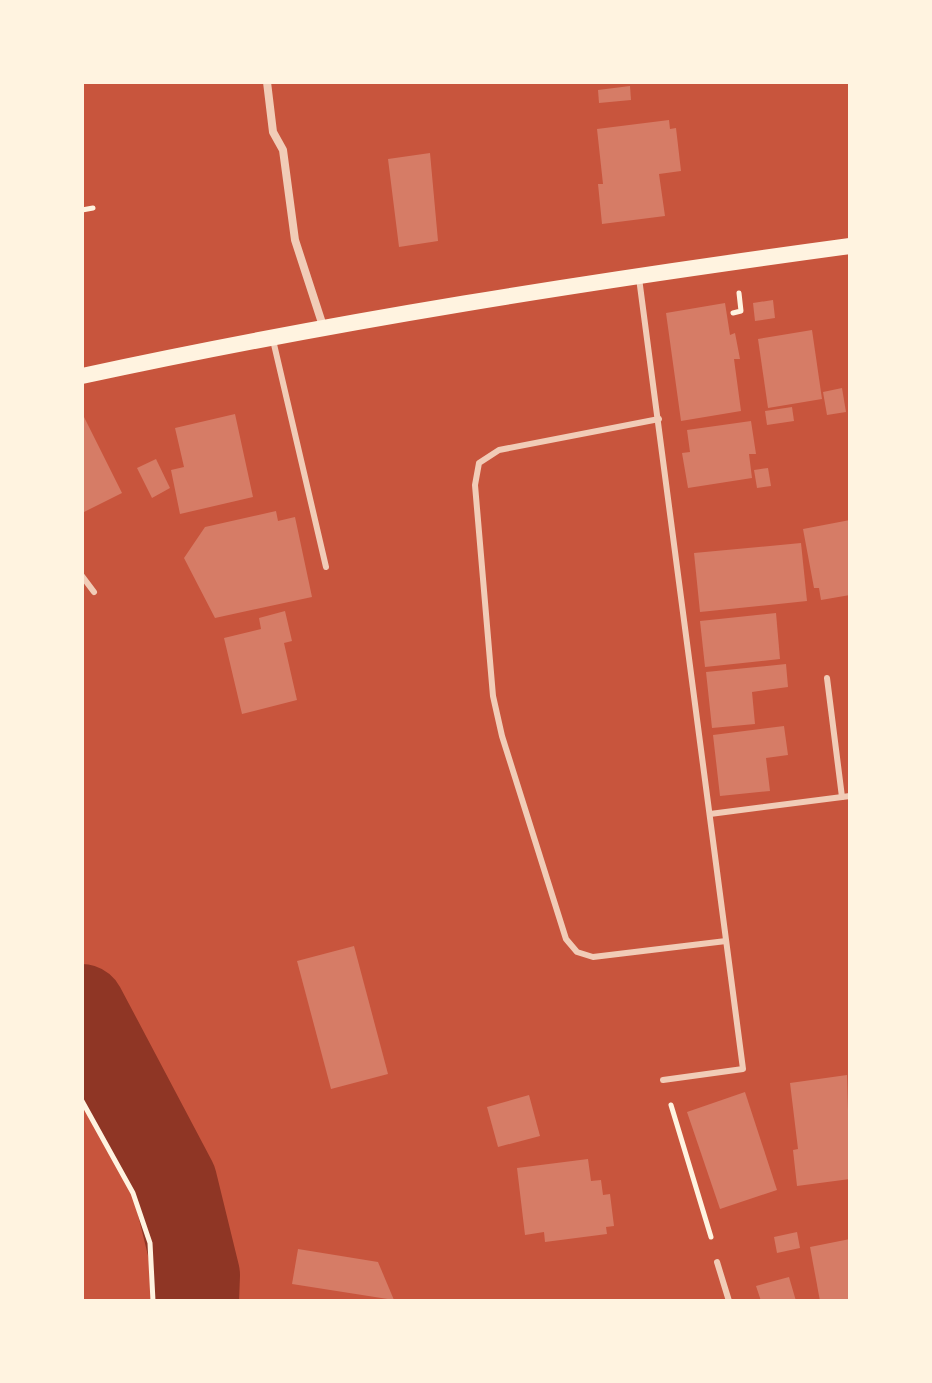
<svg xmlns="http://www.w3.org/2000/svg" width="932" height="1383" font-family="Helvetica,sans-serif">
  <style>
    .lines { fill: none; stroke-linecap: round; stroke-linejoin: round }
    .river { stroke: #8f3625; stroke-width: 86 }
    .building { fill: #d67c66 }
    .path { stroke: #fff3e0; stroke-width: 5 }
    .service { stroke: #f1ccb7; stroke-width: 6 }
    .minor { stroke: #f1ccb7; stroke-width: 8 }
    .secondary { stroke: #fff3e0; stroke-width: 16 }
  </style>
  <rect width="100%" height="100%" fill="#c8553d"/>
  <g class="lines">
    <!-- river -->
    <polyline class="river" points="82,1007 174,1181 197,1275 196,1301"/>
  </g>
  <!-- building -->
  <g class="building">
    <polygon points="630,86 631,100 599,103 598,90"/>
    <polygon points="669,120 670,129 676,128 681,171 659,174 665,216 602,224 598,184 603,184 597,129"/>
    <polygon points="430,153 438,241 399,247 388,159"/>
    <polygon points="773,300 775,318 755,321 753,303"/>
    <polygon points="725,303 730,335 735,333 740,359 734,359 741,411 681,421 666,313"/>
    <polygon points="812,330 822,399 768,408 758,339"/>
    <polygon points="842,388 846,412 827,415 823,392"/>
    <polygon points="792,407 794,421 767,425 765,411"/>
    <polygon points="82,413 122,493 82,513"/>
    <polygon points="235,414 253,497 180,514 171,470 184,467 175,428"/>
    <polygon points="751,421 756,454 749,454 752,478 688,488 682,453 690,452 687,430"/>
    <polygon points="156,459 170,488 152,498 137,468"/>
    <polygon points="768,468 771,486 757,488 754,470"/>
    <polygon points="276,511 278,521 295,517 312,597 215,618 184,558 205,527"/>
    <polygon points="850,520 850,595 821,600 819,588 814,588 803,529"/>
    <polygon points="801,543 807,601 700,612 694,553"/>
    <polygon points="285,611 292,641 284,643 297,700 242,714 224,638 261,629 259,618"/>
    <polygon points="776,613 780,659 705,667 700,621"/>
    <polygon points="786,664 788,687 752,692 755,724 712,728 706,672"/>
    <polygon points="784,726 788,755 766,758 770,791 720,796 713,735"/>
    <polygon points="354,946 388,1074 331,1089 297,961"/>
    <polygon points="847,1075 850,1179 797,1186 793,1150 798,1149 790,1083"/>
    <polygon points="745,1092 777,1190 720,1209 687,1112"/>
    <polygon points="529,1095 540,1136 498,1147 487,1107"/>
    <polygon points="588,1159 591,1181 601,1180 603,1195 610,1194 614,1226 606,1227 607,1234 545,1242 544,1232 525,1235 517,1168"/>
    <polygon points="797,1232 800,1248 777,1253 774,1237"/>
    <polygon points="850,1239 850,1301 820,1301 810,1247"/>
    <polygon points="298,1249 378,1262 394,1300 292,1284"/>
    <polygon points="789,1277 796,1301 761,1301 756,1286"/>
  </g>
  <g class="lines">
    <!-- path -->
    <g class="path">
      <polyline points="82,210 93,208"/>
      <polyline points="733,313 741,311 739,293"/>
      <polyline points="82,1101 133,1193 150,1243 153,1301"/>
      <polyline points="671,1105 711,1237"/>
    </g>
    <!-- service -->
    <g class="service">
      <polyline points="639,278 743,1069 663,1080"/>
      <polyline points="273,340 326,567"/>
      <polyline points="659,419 499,450 479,463 475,485 493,696 502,736 566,939 577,952 593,957 726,941"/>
      <polyline points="82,576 94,592"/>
      <polyline points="827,678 842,797"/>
      <polyline points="710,814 850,796"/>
      <polyline points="717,1262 729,1301"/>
    </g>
    <!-- minor -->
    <polyline class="minor" points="267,82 273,132 283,150 295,240 323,326"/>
    <!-- secondary -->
    <path class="secondary" d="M82 376C336 321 592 281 850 246"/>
  </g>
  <!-- border -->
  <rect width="932" height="1383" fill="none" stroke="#fff3e0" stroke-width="168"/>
</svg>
